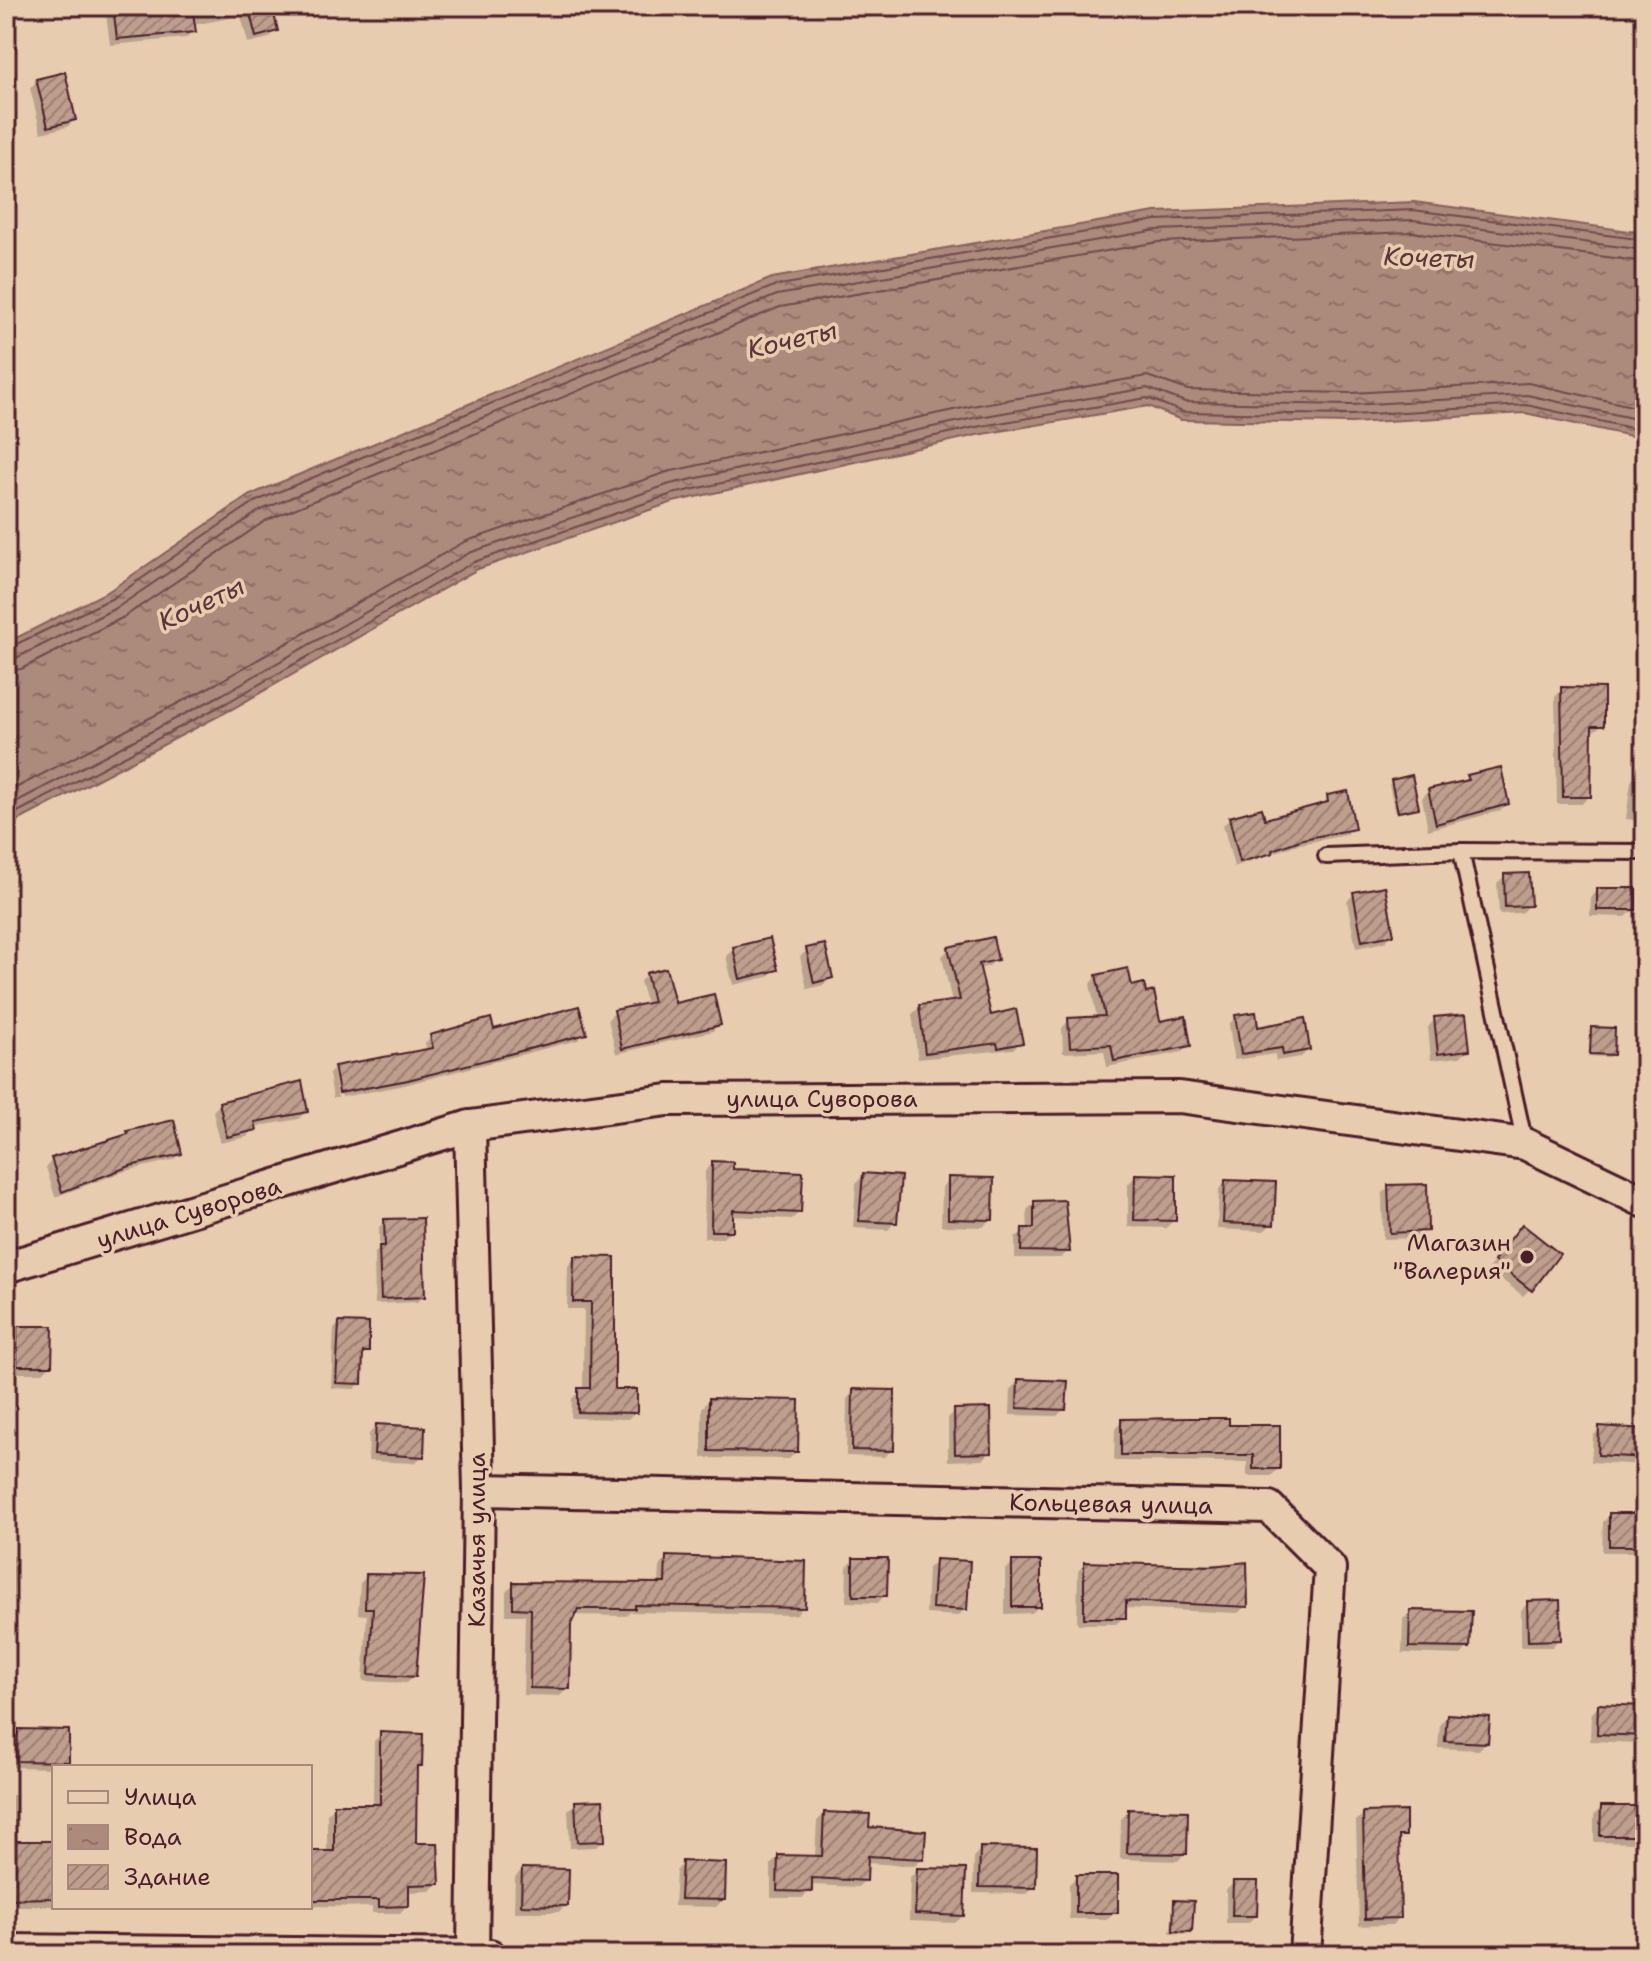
<svg xmlns="http://www.w3.org/2000/svg" width="1651" height="1961" font-family="'Shantell Sans',sans-serif">
  <style>
    .water { fill: url(#water-ripples); stroke: #855f5c; stroke-width: 2 }
    .shadow { fill: #0003 }
    .lines { fill: none; stroke-linecap: round; stroke-linejoin: round }
    .shore { stroke: #714a4b; stroke-width: 2 }
    .building { fill: url(#building-hatch); stroke: #4a1f2b; stroke-width: 2 }
    .service-casing { stroke: #4a1f2b; stroke-width: 20 }
    .minor-casing { stroke: #4a1f2b; stroke-width: 36 }
    .service { stroke: #e8ccaf; stroke-width: 14 }
    .minor { stroke: #e8ccaf; stroke-width: 30 }
    .poi-dot { fill: #4a1f2b; stroke: #e8ccaf; stroke-width: 3 }
    .labels { text-anchor: middle; dominant-baseline: central; stroke-width: 7; stroke-linejoin: round; paint-order: stroke }
    .street-label { font-size: 24px; fill: #4a1f2b; stroke: #e8ccaf }
    .poi-label { font-size: 24px; fill: #4a1f2b; stroke: #e8ccaf; text-anchor: end }
    .water-label { font-size: 26px; font-style: italic; fill: #5e343b; stroke: #e8ccaf }
  </style>
  <defs>
    <pattern id="water-ripples" width="26" height="14" patternUnits="userSpaceOnUse" patternTransform="scale(2)"><rect width="26" height="14" fill="#ac8a7c"/><path d="M2 4q2-2 4 0t4 0M15 11q2-2 4 0t4 0" fill="none" stroke="#8e7066"/></pattern>
    <pattern id="building-hatch" width="6" height="6" patternUnits="userSpaceOnUse" patternTransform="scale(2)"><rect width="6" height="6" fill="#be9e8d"/><path d="M-1 1l2-2M0 6l6-6M5 7l2-2" fill="none" stroke="#9c8073"/></pattern>
  </defs>
  <rect width="100%" height="100%" fill="#e8ccaf"/>
  <filter id="ink" filterUnits="userSpaceOnUse"><feTurbulence type="fractalNoise" baseFrequency=".0125" numOctaves="2"/><feDisplacementMap in="SourceGraphic" scale="16" xChannelSelector="R" yChannelSelector="G"/><feConvolveMatrix kernelMatrix="1 2 1 2 8 2 1 2 1" color-interpolation-filters="sRGB"/></filter>
  <g filter="url(#ink)">
    <!-- water -->
    <polygon class="water" points="1414,202 1645,233 1645,439 1525,413 1352,423 1181,420 1148,406 977,435 673,502 478,569 232,709 6,827 6,643 109,591 250,495 772,278 1155,212"/>
    <!-- shadow -->
    <g class="shadow">
      <polygon points="105,6 236,6 237,10 240,6 270,6 276,30 269,38 248,43 239,8 230,18 193,25 194,31 186,38 110,45"/>
      <polygon points="524,6 549,6 524,9"/>
      <polygon points="13,20 17,48 6,56 6,21"/>
      <polygon points="37,81 74,120 67,127 41,133 30,88"/>
      <polygon points="1562,689 1602,726 1590,733 1589,796 1582,804 1557,804 1555,697"/>
      <polygon points="1639,773 1645,774 1645,821 1626,819 1631,781"/>
      <polygon points="1468,777 1507,803 1500,811 1428,830 1422,798 1429,790 1462,783"/>
      <polygon points="1392,782 1416,807 1413,810 1396,814 1389,785"/>
      <polygon points="1328,797 1353,828 1346,835 1295,845 1234,867 1223,825 1230,819 1263,822 1322,806"/>
      <polygon points="1505,876 1529,905 1521,913 1499,914 1497,883"/>
      <polygon points="1598,890 1634,909 1626,917 1590,916 1591,897"/>
      <polygon points="1354,894 1392,935 1385,942 1356,948 1347,901"/>
      <polygon points="734,949 775,969 768,977 733,985 726,956"/>
      <polygon points="949,949 996,959 989,966 979,969 990,1017 1021,1042 1013,1049 918,1059 912,1014 920,1007 952,1003 942,956"/>
      <polygon points="807,950 831,977 824,985 807,989 800,957"/>
      <polygon points="647,975 673,1005 719,1024 713,1031 616,1054 608,1019 615,1012 647,1006 640,981"/>
      <polygon points="1097,976 1130,988 1159,1023 1189,1045 1182,1052 1107,1067 1104,1051 1063,1053 1062,1028 1069,1020 1097,1018 1090,984"/>
      <polygon points="1236,1017 1256,1029 1308,1050 1301,1057 1276,1061 1275,1054 1234,1060 1229,1024"/>
      <polygon points="1435,1019 1468,1050 1460,1057 1431,1060 1428,1027"/>
      <polygon points="1592,1029 1612,1054 1609,1057 1588,1056"/>
      <polygon points="492,1031 584,1033 578,1040 400,1086 342,1097 335,1068 427,1051 425,1043 431,1037"/>
      <polygon points="333,1070 338,1098 333,1098 329,1074"/>
      <polygon points="220,1104 306,1111 299,1119 254,1127 247,1137 220,1143 213,1111"/>
      <polygon points="128,1133 180,1153 173,1160 122,1172 55,1197 46,1167 52,1160"/>
      <polygon points="713,1163 731,1171 800,1212 792,1219 731,1216 731,1230 723,1238 704,1238 705,1171"/>
      <polygon points="864,1175 895,1222 888,1230 853,1228 856,1183"/>
      <polygon points="1136,1176 1174,1220 1166,1228 1128,1227 1128,1184"/>
      <polygon points="949,1179 991,1219 983,1227 941,1226 942,1187"/>
      <polygon points="1226,1182 1272,1224 1264,1231 1217,1229 1219,1189"/>
      <polygon points="1389,1187 1426,1230 1419,1238 1383,1239 1382,1194"/>
      <polygon points="1034,1203 1068,1251 1061,1258 1015,1258 1015,1237 1028,1230 1027,1210"/>
      <polygon points="385,1221 423,1296 417,1302 375,1304 374,1254 379,1249 379,1227"/>
      <polygon points="1515,1234 1530,1289 1523,1296 1488,1269"/>
      <polygon points="575,1258 613,1259 613,1391 635,1412 628,1419 571,1418 572,1398 583,1390 584,1309 567,1309 568,1266"/>
      <polygon points="339,1324 367,1351 360,1357 360,1383 355,1389 331,1388 334,1329"/>
      <polygon points="18,1328 50,1366 43,1373 10,1373 11,1335"/>
      <polygon points="1018,1381 1064,1409 1057,1416 1010,1415 1011,1389"/>
      <polygon points="854,1391 892,1450 884,1457 846,1456 847,1399"/>
      <polygon points="709,1400 796,1452 789,1459 702,1458 702,1408"/>
      <polygon points="955,1411 990,1452 983,1460 948,1461 948,1418"/>
      <polygon points="1122,1421 1227,1427 1278,1469 1271,1476 1247,1476 1247,1462 1114,1461 1115,1429"/>
      <polygon points="376,1426 422,1456 415,1463 368,1461 369,1434"/>
      <polygon points="1600,1428 1645,1431 1645,1465 1591,1462 1593,1436"/>
      <polygon points="6,1485 12,1485 10,1556 16,1556 14,1599 7,1607"/>
      <polygon points="1610,1515 1645,1515 1645,1552 1602,1552 1603,1522"/>
      <polygon points="667,1558 803,1607 796,1615 630,1612 626,1616 573,1615 569,1623 568,1688 560,1696 523,1695 525,1615 506,1615 506,1591 514,1584 659,1585 660,1565"/>
      <polygon points="854,1560 885,1595 878,1603 846,1602 847,1567"/>
      <polygon points="936,1561 965,1609 958,1616 926,1614 928,1568"/>
      <polygon points="1013,1563 1039,1606 1032,1613 1005,1614 1005,1570"/>
      <polygon points="1085,1564 1245,1564 1246,1606 1238,1613 1124,1608 1124,1617 1116,1624 1077,1624 1078,1571"/>
      <polygon points="367,1576 415,1676 407,1683 363,1681 367,1615 358,1614 360,1583"/>
      <polygon points="1528,1603 1559,1639 1552,1647 1521,1647 1521,1610"/>
      <polygon points="1411,1612 1468,1647 1461,1655 1402,1653 1403,1619"/>
      <polygon points="1599,1706 1645,1708 1645,1736 1638,1743 1590,1741 1591,1714"/>
      <polygon points="1447,1716 1486,1742 1479,1750 1438,1748 1440,1724"/>
      <polygon points="19,1731 67,1761 54,1768 11,1767 11,1739"/>
      <polygon points="381,1734 420,1766 415,1770 414,1845 438,1883 430,1891 407,1892 407,1905 400,1913 372,1913 372,1907 310,1906 310,1853 327,1853 327,1814 335,1806 373,1806 374,1741"/>
      <polygon points="15,1795 17,1843 54,1843 54,1906 6,1906 6,1796"/>
      <polygon points="576,1803 603,1840 596,1847 570,1848 568,1810"/>
      <polygon points="1601,1808 1644,1835 1637,1843 1594,1842 1594,1815"/>
      <polygon points="1129,1811 1185,1853 1178,1861 1120,1859 1121,1819"/>
      <polygon points="824,1814 867,1829 922,1858 915,1866 866,1863 865,1880 858,1887 810,1885 810,1891 802,1898 771,1898 771,1864 779,1857 815,1857 817,1821"/>
      <polygon points="1363,1814 1404,1835 1397,1842 1399,1918 1392,1925 1359,1926 1356,1821"/>
      <polygon points="981,1849 1034,1887 1026,1894 973,1893 974,1856"/>
      <polygon points="683,1863 723,1900 716,1907 674,1906 676,1871"/>
      <polygon points="522,1870 566,1905 559,1912 514,1912 515,1877"/>
      <polygon points="918,1870 963,1916 955,1923 909,1921 910,1877"/>
      <polygon points="1077,1877 1116,1912 1108,1919 1069,1919 1069,1884"/>
      <polygon points="1234,1883 1255,1916 1248,1923 1226,1923 1226,1890"/>
      <polygon points="1175,1902 1190,1931 1187,1934 1170,1933"/>
    </g>
    <g class="lines">
      <!-- shore -->
      <g class="shore">
        <polyline points="6,649 113,598 254,502 774,286 1156,220 1413,210 1645,240"/>
        <polyline points="6,659 16,658 118,607 259,511 777,295 1157,230 1413,220 1645,250"/>
        <polyline points="6,671 21,669 124,617 265,521 780,307 1159,242 1412,232 1645,262"/>
        <polyline points="6,793 217,683 464,542 667,472 972,406 1147,376 1188,390 1351,393 1528,383 1645,409"/>
        <polyline points="6,807 223,694 469,553 670,484 974,418 1147,388 1185,402 1351,405 1527,395 1645,421"/>
        <polyline points="6,818 228,702 474,562 672,494 976,427 1147,398 1183,412 1351,415 1526,405 1645,431"/>
      </g>
    </g>
    <!-- building -->
    <g class="building">
      <polygon points="113,6 192,6 196,32 117,39"/>
      <polygon points="248,6 272,6 278,31 256,37"/>
      <polygon points="65,72 76,120 48,127 36,79"/>
      <polygon points="1561,687 1604,688 1604,726 1592,726 1591,797 1563,797"/>
      <polygon points="1501,767 1509,804 1436,824 1428,789 1469,780 1467,775"/>
      <polygon points="1412,775 1419,808 1398,812 1391,780"/>
      <polygon points="1348,791 1355,829 1303,839 1272,850 1273,853 1240,862 1229,817 1262,808 1265,819 1328,802 1327,795"/>
      <polygon points="1529,873 1531,906 1505,907 1504,874"/>
      <polygon points="1385,886 1394,935 1362,941 1353,892"/>
      <rect x="1597" y="888" width="39" height="22"/>
      <polygon points="993,937 998,960 979,964 991,1015 1016,1009 1023,1043 998,1048 997,1043 925,1053 919,1005 960,1000 948,947"/>
      <polygon points="770,938 778,970 740,979 733,947"/>
      <polygon points="825,944 833,978 814,983 806,948"/>
      <polygon points="666,968 675,1003 714,994 721,1025 622,1049 614,1010 653,1002 646,973"/>
      <polygon points="1128,968 1132,986 1144,983 1146,993 1154,991 1160,1021 1186,1016 1191,1046 1114,1061 1111,1045 1070,1047 1068,1018 1105,1016 1096,975"/>
      <polygon points="579,1006 587,1034 408,1080 339,1093 334,1066 433,1048 430,1035 465,1025 491,1018 494,1029"/>
      <polygon points="1256,1012 1258,1027 1305,1018 1310,1050 1283,1055 1282,1048 1241,1054 1235,1015"/>
      <polygon points="1466,1014 1470,1050 1438,1054 1434,1017"/>
      <polygon points="1591,1027 1615,1028 1614,1055 1590,1054"/>
      <polygon points="302,1081 308,1112 255,1122 257,1130 227,1137 219,1102"/>
      <polygon points="174,1120 182,1154 130,1166 62,1192 51,1158 128,1134 127,1131"/>
      <polygon points="712,1161 733,1162 733,1169 803,1172 801,1213 733,1210 733,1231 711,1231"/>
      <polygon points="863,1173 901,1176 897,1223 859,1221"/>
      <polygon points="1135,1174 1176,1175 1176,1221 1134,1220"/>
      <polygon points="948,1177 994,1178 993,1220 948,1219"/>
      <polygon points="1225,1180 1276,1182 1274,1225 1223,1223"/>
      <polygon points="1427,1184 1428,1231 1390,1233 1388,1185"/>
      <polygon points="1065,1200 1070,1252 1021,1251 1022,1228 1034,1228 1034,1201"/>
      <polygon points="423,1218 425,1297 381,1299 379,1246 385,1246 384,1219"/>
      <polygon points="1522,1224 1560,1254 1532,1291 1494,1261"/>
      <polygon points="574,1256 615,1257 615,1389 637,1389 637,1413 578,1412 578,1388 590,1388 591,1302 573,1302"/>
      <polygon points="339,1322 369,1323 369,1352 363,1352 362,1384 336,1383"/>
      <polygon points="17,1326 53,1326 52,1366 17,1366"/>
      <polygon points="1018,1379 1068,1381 1066,1410 1017,1408"/>
      <polygon points="853,1389 895,1390 894,1451 852,1450"/>
      <polygon points="709,1398 799,1400 798,1452 709,1451"/>
      <polygon points="991,1408 992,1453 955,1454 954,1409"/>
      <polygon points="1190,1418 1229,1418 1229,1425 1280,1425 1280,1469 1253,1469 1253,1455 1121,1455 1121,1419"/>
      <polygon points="376,1424 425,1427 424,1457 374,1454"/>
      <polygon points="1599,1426 1645,1429 1645,1458 1598,1455"/>
      <rect x="1609" y="1513" width="36" height="33"/>
      <polygon points="666,1556 806,1561 805,1608 635,1605 635,1609 578,1609 571,1624 570,1689 530,1688 531,1609 513,1608 513,1582 665,1583"/>
      <polygon points="853,1558 888,1558 887,1596 853,1596"/>
      <polygon points="935,1559 970,1561 967,1610 932,1608"/>
      <rect x="1012" y="1561" width="29" height="46"/>
      <polygon points="1084,1562 1211,1566 1247,1562 1248,1607 1126,1601 1126,1618 1084,1618"/>
      <polygon points="366,1574 424,1575 416,1677 369,1674 373,1608 365,1608"/>
      <polygon points="1560,1600 1561,1640 1528,1641 1527,1601"/>
      <polygon points="1410,1610 1472,1611 1470,1648 1409,1647"/>
      <polygon points="1598,1704 1645,1706 1645,1736 1597,1734"/>
      <polygon points="1447,1714 1490,1717 1488,1743 1445,1741"/>
      <polygon points="18,1729 69,1730 69,1762 17,1761"/>
      <polygon points="380,1732 423,1734 422,1766 417,1766 416,1843 438,1843 440,1884 409,1885 409,1906 379,1907 379,1900 310,1900 310,1851 334,1851 334,1804 380,1804"/>
      <polygon points="603,1800 605,1841 577,1842 575,1801"/>
      <polygon points="1601,1806 1645,1806 1645,1836 1600,1836"/>
      <polygon points="1128,1809 1188,1811 1187,1854 1127,1853"/>
      <polygon points="1406,1811 1406,1836 1399,1836 1401,1918 1365,1919 1363,1812"/>
      <polygon points="824,1812 870,1814 869,1827 926,1831 924,1859 868,1856 867,1881 812,1878 812,1892 777,1891 778,1855 822,1856"/>
      <polygon points="6,1841 54,1841 54,1898 6,1899"/>
      <polygon points="980,1847 1037,1848 1036,1888 979,1887"/>
      <polygon points="682,1861 726,1863 725,1900 680,1899"/>
      <polygon points="522,1868 569,1869 568,1906 521,1905"/>
      <polygon points="917,1868 966,1869 964,1916 915,1914"/>
      <rect x="1076" y="1875" width="42" height="38"/>
      <polygon points="1233,1881 1258,1881 1257,1916 1232,1916"/>
      <polygon points="1174,1900 1194,1901 1192,1932 1173,1931"/>
    </g>
    <g class="lines">
      <defs>
        <g id="service">
          <polyline points="1461,851 1525,1144"/>
          <polyline points="1326,856 1461,851 1645,852"/>
        </g>
        <g id="minor">
          <polyline points="470,1126 479,1490 473,1955"/>
          <polyline points="6,1267 470,1126 668,1100 1179,1097 1525,1144 1645,1202"/>
          <polyline points="479,1490 1269,1507 1330,1568 1305,1955"/>
          <polyline points="6,1950 490,1955"/>
        </g>
      </defs>
      <!-- service casing -->
      <use href="#service" class="service-casing"/>
      <!-- minor casing -->
      <use href="#minor" class="minor-casing"/>
      <!-- service -->
      <use href="#service" class="service"/>
      <!-- minor -->
      <use href="#minor" class="minor"/>
    </g>
  </g>
  <!-- markers -->
  <circle class="poi-dot" cx="1527" cy="1257" r="8"/>
  <g class="labels">
    <!-- street labels -->
    <g class="street-label">
      <text x="822" y="1099">улица Суворова</text>
      <text transform="translate(189 1213) rotate(-17)">улица Суворова</text>
      <text transform="translate(1111 1504) rotate(1)">Кольцевая улица</text>
      <text transform="translate(477 1540) rotate(-90)">Казачья улица</text>
    </g>
    <!-- poi labels -->
    <g class="poi-label">
      <text x="1511" y="1243">Магазин<tspan x="1511" dy="28">"Валерия"</tspan></text>
    </g>
    <!-- water labels -->
    <g class="water-label">
      <text transform="translate(1429 257) rotate(2)">Кочеты</text>
      <text transform="translate(792 339) rotate(-13)">Кочеты</text>
      <text transform="translate(201 603) rotate(-25)">Кочеты</text>
    </g>
  </g>
  <!-- margin -->
  <rect width="1651" height="1961" fill="none" stroke="#e8ccaf" stroke-width="32"/>
  <rect x="16" y="16" width="1619" height="1929" fill="none" stroke="#4a1f2b" stroke-width="3" filter="url(#ink)"/>
  <!-- legend -->
  <rect x="52" y="1765" width="260" height="144" fill="#e8ccaf" stroke="#a9877a" stroke-width="2"/>
  <rect x="68" y="1791" width="40" height="12" fill="#e8ccaf" stroke="#a9877a" stroke-width="2"/>
  <text x="124" y="1805" font-size="24" fill="#4a1f2b">Улица</text>
  <rect x="68" y="1825" width="40" height="24" fill="url(#water-ripples)" stroke="#a9877a" stroke-width="2"/>
  <text x="124" y="1845" font-size="24" fill="#4a1f2b">Вода</text>
  <rect x="68" y="1865" width="40" height="24" fill="url(#building-hatch)" stroke="#a9877a" stroke-width="2"/>
  <text x="124" y="1885" font-size="24" fill="#4a1f2b">Здание</text>
</svg>
